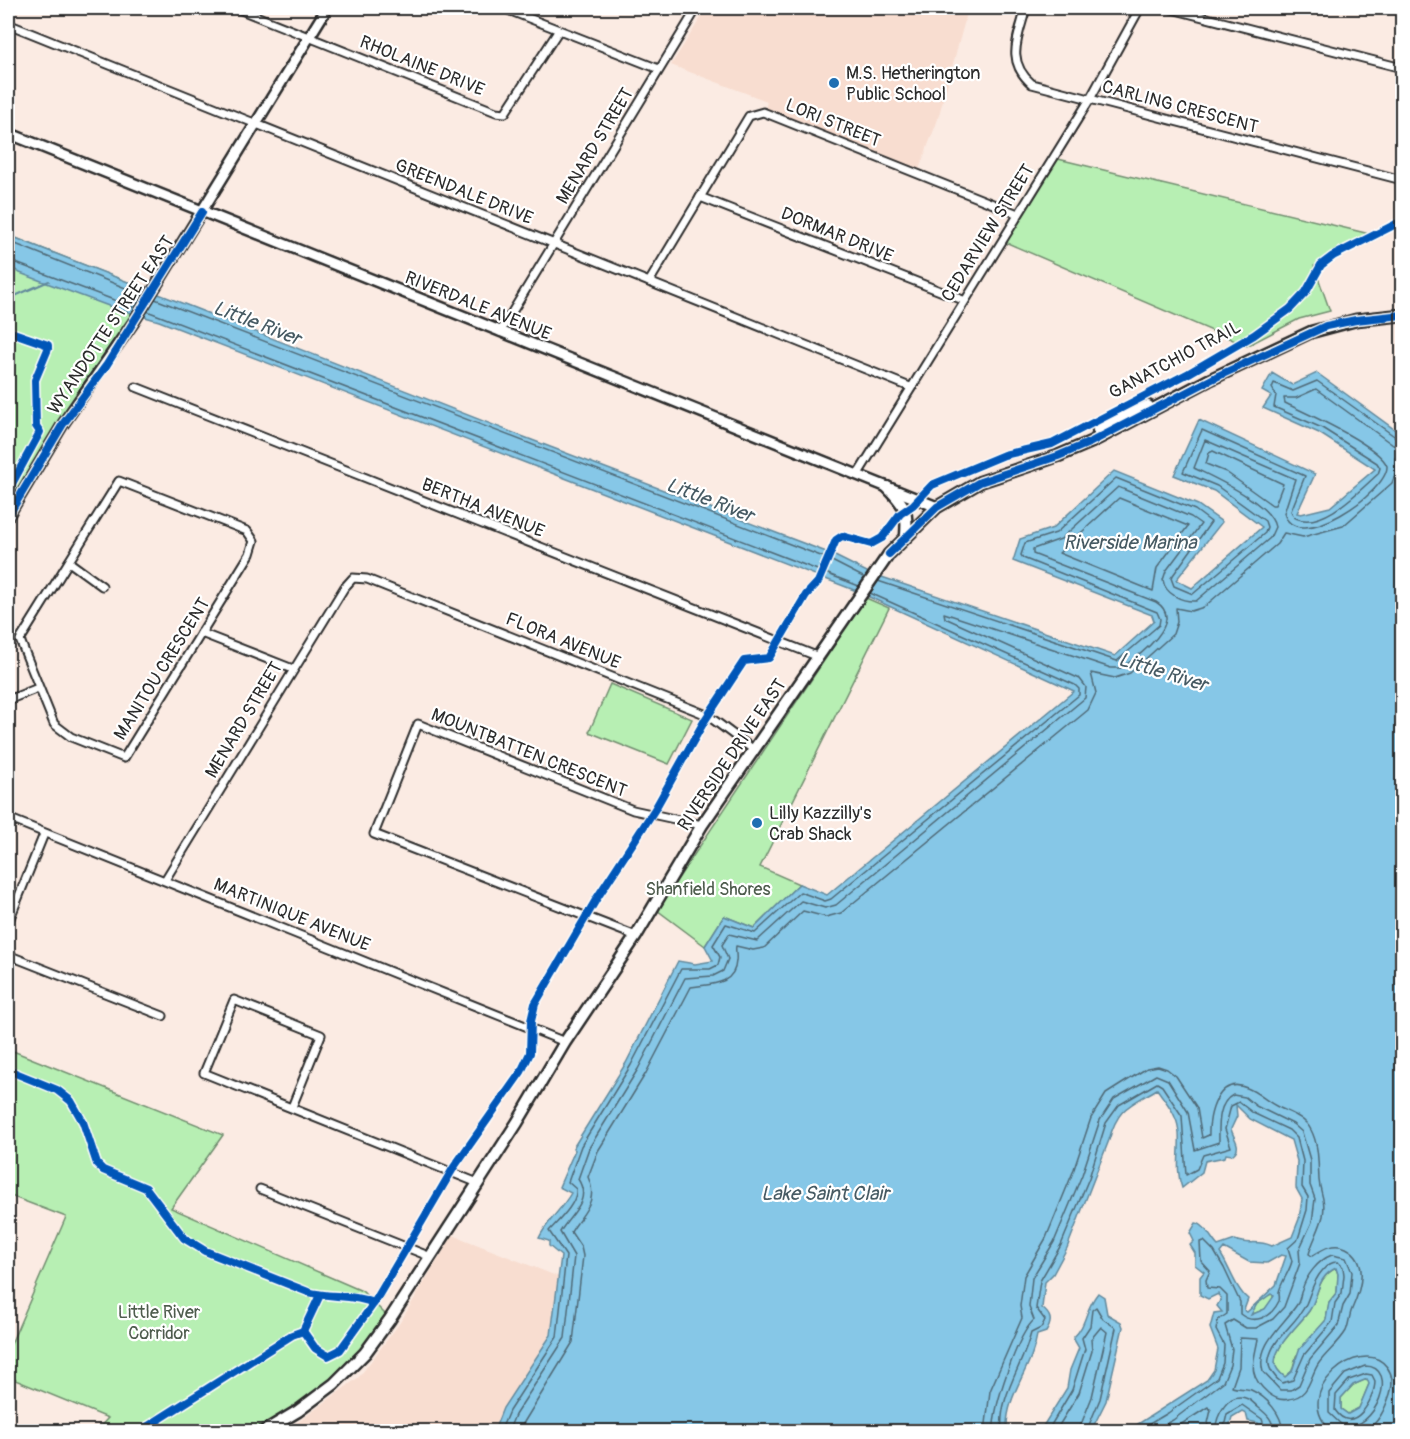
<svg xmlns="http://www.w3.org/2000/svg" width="1410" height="1439" font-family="Pangolin,sans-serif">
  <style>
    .built { fill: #f8ddd0 }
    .green { fill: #b7efb3; stroke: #718d6f; stroke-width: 1.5 }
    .water { fill: #86c7e7; stroke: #62899c; stroke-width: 1.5; fill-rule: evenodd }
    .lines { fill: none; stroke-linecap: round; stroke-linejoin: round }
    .shore { stroke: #4f6976; stroke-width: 1.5 }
    .stream { stroke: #62899c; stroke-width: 2 }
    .minor-casing { stroke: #2b2b2b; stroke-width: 11 }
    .tertiary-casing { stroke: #2b2b2b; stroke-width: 14 }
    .secondary-casing { stroke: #2b2b2b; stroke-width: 15 }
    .minor { stroke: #fff; stroke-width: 7 }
    .tertiary { stroke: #fff; stroke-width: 9 }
    .secondary { stroke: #fff; stroke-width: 10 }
    .cycleway-casing { stroke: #fff; stroke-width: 11 }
    .cycleway { stroke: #0057b8; stroke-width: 8 }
    .poi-dot { fill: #1f6fb2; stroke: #fff; stroke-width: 2 }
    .labels { text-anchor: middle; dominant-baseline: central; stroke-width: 4.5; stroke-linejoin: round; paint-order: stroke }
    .street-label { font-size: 18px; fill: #2b2b2b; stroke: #fff }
    .poi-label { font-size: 18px; fill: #2b2b2b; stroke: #fff; text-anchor: start }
    .park-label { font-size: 18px; fill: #4e5c4d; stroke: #fff }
    .water-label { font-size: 20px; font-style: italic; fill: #465a63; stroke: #fff }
  </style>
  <rect width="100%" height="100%" fill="#fbebe3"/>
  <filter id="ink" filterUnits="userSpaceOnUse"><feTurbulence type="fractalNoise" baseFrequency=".0167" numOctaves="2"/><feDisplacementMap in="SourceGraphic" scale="12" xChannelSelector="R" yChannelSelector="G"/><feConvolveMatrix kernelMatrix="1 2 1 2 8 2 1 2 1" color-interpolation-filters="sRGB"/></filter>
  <g filter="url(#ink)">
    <!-- built -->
    <g class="built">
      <polygon points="707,8 945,8 967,13 937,122 919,169 765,110 767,101 671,65"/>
      <polygon points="453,1235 559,1277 551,1331 546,1343 492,1431 299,1432 290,1428 359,1377 399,1324"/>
    </g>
    <!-- green -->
    <g class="green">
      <polygon points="1054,158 1378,236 1314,266 1330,311 1299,319 1247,346 1005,242"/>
      <polygon points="8,235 153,292 8,516"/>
      <polygon points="866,598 889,608 760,867 799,884 754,928 724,916 705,946 657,910"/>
      <polygon points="610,684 692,719 669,764 589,732"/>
      <polygon points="8,1049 223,1135 171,1208 362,1291 390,1319 349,1370 264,1431 96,1431 108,1418 8,1377 8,1351 66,1217 8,1195"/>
      <path d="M1336 1268 1338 1274 1337 1292 1329 1302 1326 1320 1296 1356 1292 1371 1285 1377C1281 1374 1275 1368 1275 1362 1276 1344 1299 1325 1309 1311 1319 1296 1316 1278 1336 1268Z"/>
      <path d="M1273 1294V1299L1265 1309 1251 1315C1251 1307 1264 1295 1273 1294Z"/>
      <polygon points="1364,1380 1369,1381 1369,1384 1359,1408 1348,1414 1341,1409 1341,1398 1353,1385"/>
    </g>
    <!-- water -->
    <g class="water">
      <path d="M8 235 524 437 829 553 867 572 1115 656 1154 621 1152 615 1013 561 1020 539 1053 528 1114 471 1198 505 1222 522 1176 580 1192 588 1262 527 1214 491 1174 475 1199 420 1315 474 1297 513 1301 514 1330 507 1375 469 1319 433 1263 408 1271 396 1262 391 1272 373 1292 385 1317 373 1402 435V445L1398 449 1402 448V1431H1261L1258 1423 1248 1421 1246 1413 1242 1411 1232 1417 1228 1431H1127L1207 1380 1214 1370 1218 1349 1210 1328 1214 1313 1222 1312 1217 1306 1221 1299 1218 1294 1208 1299 1200 1295V1277L1204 1272 1195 1265V1253L1190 1245 1194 1241 1190 1233 1196 1223C1205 1224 1211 1239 1218 1246L1235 1240C1250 1246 1255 1239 1272 1246L1292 1237 1299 1219 1302 1199 1296 1188 1297 1161 1291 1140 1250 1119 1236 1105 1237 1116 1231 1129C1234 1140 1243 1147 1232 1155L1226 1154 1225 1157 1205 1161 1202 1172 1182 1188C1173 1165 1185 1138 1175 1117 1171 1107 1163 1098 1157 1089 1129 1106 1118 1107 1109 1140L1067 1248 1053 1274 1045 1282 1042 1308C1051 1315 1053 1321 1046 1332L1037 1335C1032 1369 1005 1395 1007 1431H494L503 1408 551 1335 561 1256 549 1246V1241L539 1238C547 1221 562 1209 571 1193L559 1187 575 1150 573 1148 626 1063 678 961 695 964 713 961 705 946 724 916 754 928 799 884 827 895 1074 691 854 590 159 321 114 308 20 273 8 265ZM1224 1248 1249 1262 1267 1263 1281 1255 1286 1256 1276 1285 1247 1312 1244 1310 1248 1299C1236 1290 1229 1266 1220 1253ZM1336 1268 1338 1274 1337 1292 1329 1302 1326 1320 1299 1350 1292 1371 1285 1377C1281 1374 1275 1368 1275 1362 1276 1344 1299 1325 1309 1311 1319 1297 1316 1277 1336 1268ZM1271 1294 1274 1296 1265 1309 1251 1315 1257 1304ZM1367 1379 1369 1384 1359 1408 1348 1414 1341 1409V1398L1353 1385Z"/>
      <path d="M1098 1293 1104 1297 1107 1314 1121 1322 1123 1327 1106 1401 1091 1431H1040L1067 1388 1070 1370 1079 1348 1073 1338C1088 1324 1084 1310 1098 1293Z"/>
    </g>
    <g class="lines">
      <!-- shore -->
      <g class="shore">
        <polyline points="8,241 143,295"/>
        <polyline points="8,260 135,308"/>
        <polyline points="155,299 826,558 865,578"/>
        <polyline points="147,311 859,586"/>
        <polygon points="1213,451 1283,484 1275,505 1272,505 1226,472 1206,464 1209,453"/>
        <polygon points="1119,498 1188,526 1157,568 1153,591 1059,553"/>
        <path d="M878 581 1117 661 1159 625 1160 619 1157 612 1023 558 1021 555 1025 543 1056 533 1116 478 1195 510 1211 522 1171 578 1174 586 1193 594 1265 533 1267 527 1265 521 1217 486 1183 472 1202 430 1305 476 1291 511 1294 517C1321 532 1359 491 1378 474L1380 468 1377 463 1322 428 1274 407 1276 395 1272 388 1274 383 1293 391 1317 381 1397 438 1402 439"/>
        <path d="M1332 1255 1346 1258 1352 1272 1350 1294 1343 1306 1338 1326 1310 1359 1299 1385 1291 1390H1280L1263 1372C1255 1344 1285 1324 1298 1303 1300 1299 1300 1294 1302 1290 1306 1276 1318 1260 1332 1255Z"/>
        <path d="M1338 1262 1343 1267 1344 1275 1342 1293 1335 1303 1332 1322 1304 1355 1293 1380 1282 1383C1275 1378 1267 1368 1269 1359 1273 1337 1297 1324 1306 1304 1311 1293 1313 1281 1322 1271 1327 1265 1331 1262 1338 1262Z"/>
        <path d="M1365 1366C1401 1366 1375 1433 1343 1426L1329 1413V1393L1345 1374Z"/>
        <path d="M1366 1374 1372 1375 1375 1381C1375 1399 1353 1437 1335 1410L1336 1395 1349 1380Z"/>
        <path d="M500 1432 509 1411 557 1337 566 1256 549 1231C558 1221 578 1203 576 1189L568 1182 581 1146 631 1065 681 969H710L718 965 720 957 713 945 726 924 755 933 800 892 825 901 831 899 1079 695V689L1075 685 870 593"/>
        <path d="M508 1432 515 1415 565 1338 574 1256 560 1232C571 1213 592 1201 578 1179L589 1148 638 1069 685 978 713 976 723 971 728 959 722 945 729 934 757 941 801 901 825 908 836 905 1085 698 1086 687 1080 679 945 618 944 613 1111 668H1121C1138 657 1187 621 1156 602L1033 554V549L1061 539 1118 487 1191 517 1201 524 1166 571 1163 580C1165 594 1182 602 1196 601L1270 538 1275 527C1271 503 1214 478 1194 468L1205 440 1295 479 1284 513C1296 555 1388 492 1387 466 1380 446 1306 413 1285 403L1284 398H1296L1316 389 1393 445 1402 447"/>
        <path d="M518 1432 573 1342 583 1256 581 1247 571 1232C583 1212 599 1202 588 1177L598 1151 646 1073 691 987C709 984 735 986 736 961 737 956 735 951 736 946L753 950 764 948 803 911 826 917 841 913 1088 710 1096 693 1091 673 1115 678 1130 673 1173 634 1177 622 1176 608 1191 611 1204 607 1277 544 1284 533 1303 537 1343 526 1392 483 1396 472 1395 458 1402 456"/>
        <path d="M985 1432 990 1391 1022 1318 1020 1306 1024 1276 1046 1238 1073 1172 1091 1118 1106 1094 1147 1068 1158 1066 1167 1069 1176 1076 1197 1108 1202 1138 1209 1135C1208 1115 1218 1075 1247 1088 1258 1092 1267 1102 1278 1107 1290 1113 1305 1117 1311 1130 1319 1145 1318 1163 1319 1180 1320 1193 1326 1199 1323 1216 1320 1229 1312 1242 1309 1254L1312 1256C1323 1249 1333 1242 1346 1248 1370 1260 1360 1291 1352 1309 1349 1316 1349 1324 1346 1331 1339 1343 1327 1352 1319 1363 1309 1377 1311 1396 1289 1399 1281 1401 1274 1398 1268 1393 1246 1374 1254 1362 1258 1339L1240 1338 1239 1367 1232 1387C1238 1389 1245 1388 1251 1390 1267 1397 1282 1414 1283 1432"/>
        <path d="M994 1432C992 1408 1018 1334 1034 1320L1029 1307 1032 1278 1054 1242 1082 1175 1100 1120 1114 1099 1156 1075 1168 1080 1188 1112 1195 1150 1219 1142C1219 1127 1217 1103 1233 1095L1245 1097 1256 1106 1293 1124 1302 1132 1310 1160V1185L1315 1199 1312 1222 1299 1250 1300 1263 1284 1307 1273 1319 1256 1328H1246L1233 1320 1225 1325 1232 1349 1230 1365 1223 1382 1173 1420 1150 1432"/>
        <path d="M1002 1432C998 1396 1023 1366 1031 1333L1041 1328 1045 1320 1036 1308 1040 1281 1061 1245 1089 1178 1106 1123 1119 1105 1157 1083 1162 1086 1182 1116 1186 1175 1197 1169 1203 1155 1231 1147 1225 1129 1231 1106 1239 1102 1253 1113 1289 1130 1297 1138 1303 1161 1302 1187 1308 1197 1307 1210 1298 1239 1288 1248 1292 1261C1290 1271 1281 1282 1279 1292 1279 1295 1280 1298 1279 1301 1271 1318 1254 1325 1240 1314V1302L1224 1268 1214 1251 1204 1241 1200 1242 1201 1261 1210 1271 1206 1280 1207 1288 1220 1289 1227 1296V1314L1218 1320 1216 1330 1224 1345 1223 1363 1217 1378 1168 1413 1136 1432"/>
        <polyline points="1047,1432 1072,1390 1085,1349 1082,1338 1090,1326 1092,1310 1096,1307 1103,1319 1116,1328 1100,1399 1086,1432"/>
        <polyline points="1055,1432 1079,1393 1092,1351 1091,1339 1101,1327 1107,1332 1092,1397 1078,1432"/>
        <polyline points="1169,1432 1208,1407 1211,1410 1206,1432"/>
        <path d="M1215 1432C1216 1416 1228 1390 1248 1399 1253 1401 1255 1405 1259 1408 1268 1415 1273 1420 1274 1432"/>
        <polyline points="1223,1432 1227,1414 1242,1405 1262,1419 1266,1432"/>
        <path d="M1333 1432C1286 1394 1362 1333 1387 1367 1393 1375 1393 1385 1390 1394 1385 1409 1379 1423 1364 1432"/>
      </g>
      <!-- stream -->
      <polyline class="stream" points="8,299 49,281"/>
      <defs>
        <g id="minor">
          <polyline points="236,8 496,112 505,113 559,30"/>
          <polyline points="503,8 659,69"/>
          <path d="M1026 8C1018 38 1005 61 1032 84L1402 180"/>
          <polyline points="1168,8 1402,68"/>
          <polyline points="8,24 910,387"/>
          <polyline points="700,197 963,300"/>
          <polyline points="649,282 749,116 763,112 1018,214"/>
          <polyline points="500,332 697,8"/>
          <polyline points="136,387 819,657"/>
          <polyline points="858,474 1090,99 1140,8"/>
          <polygon points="119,481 247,531 254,541 250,554 124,758 71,737 54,724 20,640"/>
          <polyline points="69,562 102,586"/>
          <polyline points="201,633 293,669"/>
          <polyline points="8,700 38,688"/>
          <polyline points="8,818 565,1042"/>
          <polyline points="165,880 344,588 353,578 367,579 707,715 754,750"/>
          <polyline points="8,923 44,834"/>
          <polyline points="636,936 374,834 418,724 633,810 702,825"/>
          <polyline points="8,955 163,1016"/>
          <polyline points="292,1107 321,1035 234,1000 204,1073 478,1183"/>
          <polyline points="260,1189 431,1257"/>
        </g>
        <g id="tertiary">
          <polyline points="8,133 937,507"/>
          <polyline points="8,516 63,424 133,323 327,8"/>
          <polyline points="8,1430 12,1432"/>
        </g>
        <g id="secondary">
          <polyline points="1098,430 1148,406"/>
          <path d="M887 487C905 505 908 510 906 535"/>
          <polyline points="263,1432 298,1411 334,1384 365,1353 390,1319 517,1123 565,1042 636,936 702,825 889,554 937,507 980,482 1058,456 1091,442 1209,380 1311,332 1356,320 1402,315"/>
        </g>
      </defs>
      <!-- minor casing -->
      <use href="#minor" class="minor-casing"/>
      <!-- tertiary casing -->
      <use href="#tertiary" class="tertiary-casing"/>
      <!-- secondary casing -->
      <use href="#secondary" class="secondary-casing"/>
      <!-- minor -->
      <use href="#minor" class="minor"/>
      <!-- tertiary -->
      <use href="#tertiary" class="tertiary"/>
      <!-- secondary -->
      <use href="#secondary" class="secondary"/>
      <defs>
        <g id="cycleway">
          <polyline points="8,331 48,345 48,349 35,380 36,426 40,432 8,491"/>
          <polyline points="8,516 63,424 106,366 202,212"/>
          <polyline points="889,554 937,507 980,482 1058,456 1091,442 1216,377 1326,326 1356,320 1402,315"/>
          <path d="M8 1070 57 1090 71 1101 83 1122 97 1164 103 1170 146 1188 184 1238 205 1251 308 1292C330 1298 353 1294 374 1303"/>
          <polyline points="303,1331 315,1348 328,1356 340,1350 374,1303 454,1167 521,1072 530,1053 531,1021 535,1004 597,898 655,809 705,720 744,661 769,658 806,595 818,582 836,540 842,536 871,544 882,538 900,514 913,505 932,485 1004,455 1052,444 1189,373 1254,335 1290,309 1306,292 1321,265 1333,256 1402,221"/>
          <polyline points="139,1432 292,1335 303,1331 320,1295"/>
        </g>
      </defs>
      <!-- cycleway casing -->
      <use href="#cycleway" class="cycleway-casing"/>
      <!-- cycleway -->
      <use href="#cycleway" class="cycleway"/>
    </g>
  </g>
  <!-- markers -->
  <g class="poi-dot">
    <circle cx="834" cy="83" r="6"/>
    <circle cx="757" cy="823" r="6"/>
  </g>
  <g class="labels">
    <!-- street labels -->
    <g class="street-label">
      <text transform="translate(422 66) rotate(22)">RHOLAINE DRIVE</text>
      <text transform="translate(1180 107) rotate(15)">CARLING CRESCENT</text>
      <text transform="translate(833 123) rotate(22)">LORI STREET</text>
      <text transform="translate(595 146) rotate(-59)">MENARD STREET</text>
      <text transform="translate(464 192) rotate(22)">GREENDALE DRIVE</text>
      <text transform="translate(988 233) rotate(-58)">CEDARVIEW STREET</text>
      <text transform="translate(837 235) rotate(22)">DORMAR DRIVE</text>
      <text transform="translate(478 306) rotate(22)">RIVERDALE AVENUE</text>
      <text transform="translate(111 325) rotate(-56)">WYANDOTTE STREET EAST</text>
      <text transform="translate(1175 360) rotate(-28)">GANATCHIO TRAIL</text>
      <text transform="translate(483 508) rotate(22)">BERTHA AVENUE</text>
      <text transform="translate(563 641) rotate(22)">FLORA AVENUE</text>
      <text transform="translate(162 669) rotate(-58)">MANITOU CRESCENT</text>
      <text transform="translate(244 720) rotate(-59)">MENARD STREET</text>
      <text transform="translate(529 753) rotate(22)">MOUNTBATTEN CRESCENT</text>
      <text transform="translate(732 755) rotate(-56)">RIVERSIDE DRIVE EAST</text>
      <text transform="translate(292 915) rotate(22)">MARTINIQUE AVENUE</text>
    </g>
    <!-- poi labels -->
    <g class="poi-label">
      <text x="846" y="73">M.S. Hetherington<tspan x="846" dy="21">Public School</tspan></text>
      <text x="769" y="813">Lilly Kazzilly's<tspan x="769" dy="21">Crab Shack</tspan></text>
    </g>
    <!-- park labels -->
    <g class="park-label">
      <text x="708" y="889">Shanfield Shores</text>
      <text x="159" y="1312">Little River<tspan x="159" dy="21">Corridor</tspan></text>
    </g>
    <!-- water labels -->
    <g class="water-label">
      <text transform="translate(257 323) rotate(21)">Little River</text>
      <text transform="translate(710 500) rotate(21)">Little River</text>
      <text x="1130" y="542">Riverside Marina</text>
      <text transform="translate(1163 672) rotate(17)">Little River</text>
      <text x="825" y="1193">Lake Saint Clair</text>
    </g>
  </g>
  <!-- margin -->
  <rect width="1410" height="1439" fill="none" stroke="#fff" stroke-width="30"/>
  <rect x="15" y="15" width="1380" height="1409" fill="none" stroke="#2b2b2b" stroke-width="2" filter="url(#ink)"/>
</svg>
